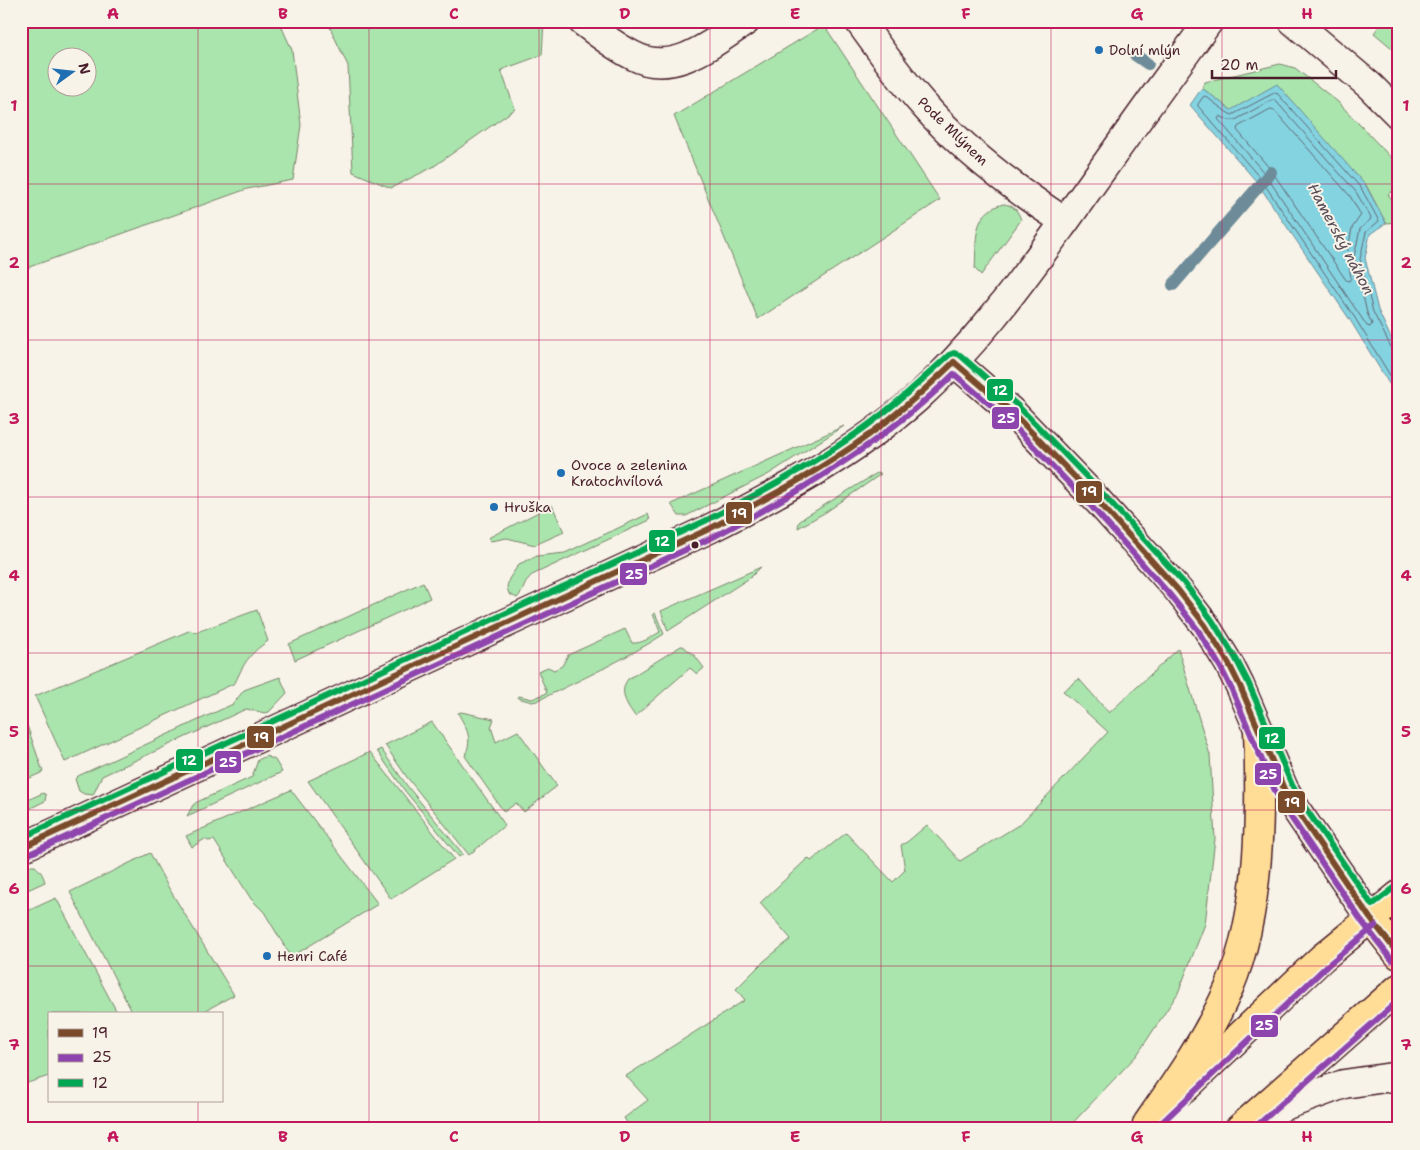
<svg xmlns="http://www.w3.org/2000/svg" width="1420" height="1150" font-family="'Shantell Sans',sans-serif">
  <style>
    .green { fill: #a9e5ac; stroke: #7a826c; fill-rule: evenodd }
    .water { fill: #84d3e1; stroke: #6d8b98 }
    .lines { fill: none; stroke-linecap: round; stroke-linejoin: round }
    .shore { stroke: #616774; stroke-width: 1 }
    .stream { stroke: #6d8b98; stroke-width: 12 }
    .minor-casing { stroke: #4a1f2b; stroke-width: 31 }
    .tertiary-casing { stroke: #4a1f2b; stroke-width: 31 }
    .primary-casing { stroke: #4a1f2b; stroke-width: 31 }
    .minor { stroke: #f7f3e8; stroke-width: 28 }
    .tertiary { stroke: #f7f3e8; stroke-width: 28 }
    .primary { stroke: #ffdd96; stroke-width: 28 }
    .bus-1-casing { stroke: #f7f3e8; stroke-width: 10 }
    .bus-2-casing { stroke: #f7f3e8; stroke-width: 10 }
    .bus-3-casing { stroke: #f7f3e8; stroke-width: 10 }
    .bus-1 { stroke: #7a4b2a; stroke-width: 6 }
    .bus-2 { stroke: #8e44ad; stroke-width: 6 }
    .bus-3 { stroke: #00a651; stroke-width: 6 }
    .grid { fill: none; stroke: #c2185b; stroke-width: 1; stroke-opacity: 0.55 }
    .poi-dot { fill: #1f6fb2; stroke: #f7f3e8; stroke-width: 2 }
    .bus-dot { fill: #4a1f2b; stroke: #f7f3e8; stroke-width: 2 }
    .labels { text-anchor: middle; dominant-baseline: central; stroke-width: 4; stroke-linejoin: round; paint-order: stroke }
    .poi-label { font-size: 14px; fill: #4a1f2b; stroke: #f7f3e8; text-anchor: start }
    .street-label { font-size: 14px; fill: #4a1f2b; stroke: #f7f3e8 }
    .water-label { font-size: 15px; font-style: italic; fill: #584c58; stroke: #f7f3e8 }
    .line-badge { stroke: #f7f3e8; stroke-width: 2 }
    .badge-label { font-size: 14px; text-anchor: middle; font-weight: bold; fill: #fff }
    .neatline { fill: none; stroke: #c2185b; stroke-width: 2 }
    .grid-label { font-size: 16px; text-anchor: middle; font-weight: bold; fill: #c2185b }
  </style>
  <rect width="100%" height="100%" fill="#f7f3e8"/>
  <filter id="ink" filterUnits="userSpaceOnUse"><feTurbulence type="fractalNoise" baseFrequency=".02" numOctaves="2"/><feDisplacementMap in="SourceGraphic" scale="10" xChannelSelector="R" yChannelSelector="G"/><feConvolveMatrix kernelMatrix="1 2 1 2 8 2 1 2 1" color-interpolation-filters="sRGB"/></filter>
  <g filter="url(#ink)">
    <!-- green -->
    <g class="green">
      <path d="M21 21H279L292 50 301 125 293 180 247 189 21 270ZM58 58H88V88H58Z"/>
      <polygon points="327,21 544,21 542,55 501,70 515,109 433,167 391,188 353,172 348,66"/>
      <polygon points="1383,21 1399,21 1399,54 1374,33"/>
      <polygon points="824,25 940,200 758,319 674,116"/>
      <polygon points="1280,64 1295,68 1338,102 1399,166 1399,187 1388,194 1395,204 1399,202 1399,222 1386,223 1366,185 1231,110 1202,88 1205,82"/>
      <path d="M1003 204C1014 205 1018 211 1021 220L981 275 975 269C977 241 971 213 1003 204Z"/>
      <polygon points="844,426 769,474 686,516 679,516 671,504"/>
      <polygon points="877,473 881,474 826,512 798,528 799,522 805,517"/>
      <polygon points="552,505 564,532 535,545 507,538 491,541 488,538"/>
      <path d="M648 514 650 520 532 575C524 581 524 592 517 598L509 594 507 587 509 579 519 564 537 556 565 553Z"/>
      <polygon points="761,567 751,577 668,631 661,611"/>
      <polygon points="423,582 430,598 295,660 289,644"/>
      <path d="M257 610 268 641C249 654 244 663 235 683L65 762 35 696 191 630 194 633Z"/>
      <path d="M655 613 664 634C624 660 580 680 537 701L532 702 518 698 519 696 532 699 547 693 538 671 548 667 554 670 562 666 568 655 625 629 632 643C642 644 651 637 660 632L653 614Z"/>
      <path d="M681 646H683L695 656 704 668 697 674 690 668 635 716C627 705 618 692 628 679Z"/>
      <polygon points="1178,649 1210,755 1215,839 1205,924 1178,993 1137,1055 1067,1129 631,1129 624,1118 648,1100 626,1076 745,1000 736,989 764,961 791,939 760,903 808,858 811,861 846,833 893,882 905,870 901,845 907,842 927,825 960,861 1020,824 1108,732 1063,691 1079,679 1109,713"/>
      <polygon points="280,677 287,693 269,712 265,713 246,709 102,776 93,795 84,794 79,791 75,779 78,776 233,704 244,690"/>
      <polygon points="21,708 43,772 21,782"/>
      <path d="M461 712 494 719 491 727 496 742 518 731 557 786 524 812 516 803 504 812 465 756C473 737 467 730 458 713Z"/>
      <polygon points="432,722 505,825 469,855 406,776 385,745"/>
      <polygon points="381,749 408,787 463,854 459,857 405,791 377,751"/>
      <polygon points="370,752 454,859 391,899 308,781"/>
      <polygon points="266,756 275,760 282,772 187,816 193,805 197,802 252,777 258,760"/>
      <polygon points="291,790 378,904 291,957 264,912 251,899 214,840 208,841 205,839 192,847 186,836"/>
      <polygon points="43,793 46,795 45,801 21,813 21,803"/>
      <polygon points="150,853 167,885 234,995 199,1014 133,1014 70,892"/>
      <path d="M29 866H35C41 871 43 875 45 882L21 893V872Z"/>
      <polygon points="56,898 118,1014 49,1014 49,1076 21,1085 21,914"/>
    </g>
    <!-- water -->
    <polygon class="water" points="1277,84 1366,186 1386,223 1370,234 1365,258 1378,310 1390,336 1399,351 1399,400 1350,320 1256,181 1190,105 1202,88 1231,110"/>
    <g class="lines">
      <!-- shore -->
      <g class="shore">
        <polygon points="1272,100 1275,100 1356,192 1371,218 1370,220 1360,229 1354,257 1367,313 1372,324 1370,327 1367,326 1265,174 1218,119 1220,116 1228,120 1235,120"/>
        <polygon points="1271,109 1274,110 1350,196 1361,215 1352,228 1347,255 1351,278 1349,281 1346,280 1271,170 1237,130 1238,127"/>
        <polyline points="1399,352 1392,349 1373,312 1360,259 1366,232 1379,221 1361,188 1276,92 1232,115 1228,113 1205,96 1203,97 1198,104 1198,106 1260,178 1355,318 1399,390"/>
      </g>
      <!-- stream -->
      <g class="stream">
        <polyline points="1135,55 1148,64"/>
        <polyline points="1173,285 1271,172"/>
      </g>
      <defs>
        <g id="minor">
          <path d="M582 21C598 33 615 47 634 56 674 77 714 42 746 21"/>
          <path d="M859 21C879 49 899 77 922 103 962 149 1013 188 1064 221"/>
          <polyline points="954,362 1012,412 1098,501 1178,590 1205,625 1229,664 1240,686 1284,789 1297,811 1370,918"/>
          <path d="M21 848 709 529C782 492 854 453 916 399 975 346 1020 283 1066 220 1113 154 1161 87 1209 21"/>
        </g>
        <g id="tertiary">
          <polyline points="1293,21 1370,86 1399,115"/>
          <polyline points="1254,1121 1284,1106 1344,1084 1399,1076"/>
        </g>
        <g id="primary">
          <polyline points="1370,918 1399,955"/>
          <polyline points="1183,1090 1322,958 1399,895"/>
          <path d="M1147 1124C1177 1081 1208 1037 1229 988 1261 912 1261 812 1258 730"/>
          <polyline points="1239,1129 1399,988"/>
        </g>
      </defs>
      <!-- minor casing -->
      <use href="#minor" class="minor-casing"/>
      <!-- tertiary casing -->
      <use href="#tertiary" class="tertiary-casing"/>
      <!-- primary casing -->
      <use href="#primary" class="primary-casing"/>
      <!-- minor -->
      <use href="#minor" class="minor"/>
      <!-- tertiary -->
      <use href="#tertiary" class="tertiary"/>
      <!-- primary -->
      <use href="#primary" class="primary"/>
      <defs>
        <g id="bus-1">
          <polyline points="954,362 1012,412 1098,501 1178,590 1205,625 1229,664 1240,686 1284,789 1297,811 1370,918 1399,955"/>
          <path d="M21 848 709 529C764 500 820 471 870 434 900 412 927 388 954 362"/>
        </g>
        <g id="bus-2">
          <path d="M25 856 713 537C800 492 883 443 954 374L1006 418 1092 507 1171 596 1198 630 1221 668 1232 690 1276 793 1290 816 1363 923 1392 960"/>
          <polyline points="1155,1129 1328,965 1376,925"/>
          <polyline points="1253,1129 1399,1000"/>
        </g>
        <path id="bus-3" d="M21 838 705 521C760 493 814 464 864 428 894 406 921 381 949 355L954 353 960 355 1018 406 1104 495 1185 584 1212 620 1236 659 1248 682 1292 785 1304 806 1372 905 1394 888"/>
      </defs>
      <!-- bus-1 casing -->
      <use href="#bus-1" class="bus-1-casing"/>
      <!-- bus-2 casing -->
      <use href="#bus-2" class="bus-2-casing"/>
      <!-- bus-3 casing -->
      <use href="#bus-3" class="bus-3-casing"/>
      <!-- bus-1 -->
      <use href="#bus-1" class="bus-1"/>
      <!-- bus-2 -->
      <use href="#bus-2" class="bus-2"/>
      <!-- bus-3 -->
      <use href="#bus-3" class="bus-3"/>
    </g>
  </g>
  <!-- grid -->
  <path class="grid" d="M198 21V1014M369 21V1129M539 21V1129M710 21V1129M881 21V1129M1051 21V1129M1222 21V1129M21 184H1399M21 340H1399M21 497H1399M21 653H1399M21 810H1399M21 966H1399M198 1101V1129"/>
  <!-- markers -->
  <g class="poi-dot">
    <circle cx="1099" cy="50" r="5"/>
    <circle cx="561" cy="473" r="5"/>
    <circle cx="494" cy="507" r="5"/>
    <circle cx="267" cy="956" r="5"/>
  </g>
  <circle class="bus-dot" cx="695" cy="545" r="4.5"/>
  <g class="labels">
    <!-- poi labels -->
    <g class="poi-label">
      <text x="1109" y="50">Dolní mlýn</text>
      <text x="571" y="465">Ovoce a zelenina<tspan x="571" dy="16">Kratochvílová</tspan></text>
      <text x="504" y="507">Hruška</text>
      <text x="277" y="956">Henri Café</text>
    </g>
    <!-- street labels -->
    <g class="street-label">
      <text transform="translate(953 131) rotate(44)">Pode Mlýnem</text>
    </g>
    <!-- water labels -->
    <g class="water-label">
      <text transform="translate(1341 239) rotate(62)">Hamerský náhon</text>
    </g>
  </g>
  <g class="line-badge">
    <rect x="986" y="378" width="28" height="24" rx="5" fill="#00a651"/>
    <rect x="991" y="406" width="29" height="24" rx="5" fill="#8e44ad"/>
    <rect x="1075" y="480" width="28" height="24" rx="5" fill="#7a4b2a"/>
    <rect x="725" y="501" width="28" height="24" rx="5" fill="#7a4b2a"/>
    <rect x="648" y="529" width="28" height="24" rx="5" fill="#00a651"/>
    <rect x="619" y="562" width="29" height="24" rx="5" fill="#8e44ad"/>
    <rect x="246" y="725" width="29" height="24" rx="5" fill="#7a4b2a"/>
    <rect x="1258" y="726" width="28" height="24" rx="5" fill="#00a651"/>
    <rect x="175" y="748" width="29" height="24" rx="5" fill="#00a651"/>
    <rect x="214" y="750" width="28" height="24" rx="5" fill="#8e44ad"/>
    <rect x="1254" y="762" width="28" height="24" rx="5" fill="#8e44ad"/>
    <rect x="1277" y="790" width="29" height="24" rx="5" fill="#7a4b2a"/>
    <rect x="1250" y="1014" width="29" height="24" rx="5" fill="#8e44ad"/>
  </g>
  <g class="badge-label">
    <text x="1000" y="395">12</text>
    <text x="1006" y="423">25</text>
    <text x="1089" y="496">19</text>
    <text x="739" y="518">19</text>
    <text x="662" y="546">12</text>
    <text x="634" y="579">25</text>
    <text x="261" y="742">19</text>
    <text x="1272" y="743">12</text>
    <text x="189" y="765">12</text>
    <text x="228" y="767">25</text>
    <text x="1268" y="779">25</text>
    <text x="1292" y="807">19</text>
    <text x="1264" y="1030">25</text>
  </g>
  <!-- margin -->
  <rect width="1420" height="1150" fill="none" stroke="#f7f3e8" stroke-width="55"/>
  <!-- legend -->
  <rect x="48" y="1012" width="175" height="90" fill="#f7f3e8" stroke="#b29e9c"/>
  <rect x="58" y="1029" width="25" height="8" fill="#7a4b2a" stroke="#b29e9c"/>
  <text x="92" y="1038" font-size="15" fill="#4a1f2b">19</text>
  <rect x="58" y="1054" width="25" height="8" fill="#8e44ad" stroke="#b29e9c"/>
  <text x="92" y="1062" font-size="15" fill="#4a1f2b">25</text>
  <rect x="58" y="1079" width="25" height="8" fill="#00a651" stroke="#b29e9c"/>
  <text x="92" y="1088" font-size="15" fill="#4a1f2b">12</text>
  <!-- north arrow -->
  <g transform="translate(72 72) rotate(75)"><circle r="24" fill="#f7f3e8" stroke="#b29e9c"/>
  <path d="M0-4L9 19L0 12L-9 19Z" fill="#1f6fb2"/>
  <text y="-8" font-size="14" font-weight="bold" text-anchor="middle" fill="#4a1f2b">N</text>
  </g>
  <!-- scale -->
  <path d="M1212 70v8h124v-8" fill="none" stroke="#4a1f2b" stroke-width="2.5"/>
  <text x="1220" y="70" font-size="15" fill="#4a1f2b" stroke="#f7f3e8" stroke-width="4" paint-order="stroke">20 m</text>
  <rect x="28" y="28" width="1364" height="1094" class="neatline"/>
  <g class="grid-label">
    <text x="113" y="19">A</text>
    <text x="283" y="19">B</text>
    <text x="454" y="19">C</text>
    <text x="625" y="19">D</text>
    <text x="795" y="19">E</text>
    <text x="966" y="19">F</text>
    <text x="1137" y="19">G</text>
    <text x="1307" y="19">H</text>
    <text x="14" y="111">1</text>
    <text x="1406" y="111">1</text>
    <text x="14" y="268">2</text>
    <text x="1406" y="268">2</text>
    <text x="14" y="424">3</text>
    <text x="1406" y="424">3</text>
    <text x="14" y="581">4</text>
    <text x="1406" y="581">4</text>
    <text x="14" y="737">5</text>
    <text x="1406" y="737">5</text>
    <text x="14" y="894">6</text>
    <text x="1406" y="894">6</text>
    <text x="14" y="1050">7</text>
    <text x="1406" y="1050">7</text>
    <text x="113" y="1142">A</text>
    <text x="283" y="1142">B</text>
    <text x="454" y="1142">C</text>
    <text x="625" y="1142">D</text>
    <text x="795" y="1142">E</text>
    <text x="966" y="1142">F</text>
    <text x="1137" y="1142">G</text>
    <text x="1307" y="1142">H</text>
  </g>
</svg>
